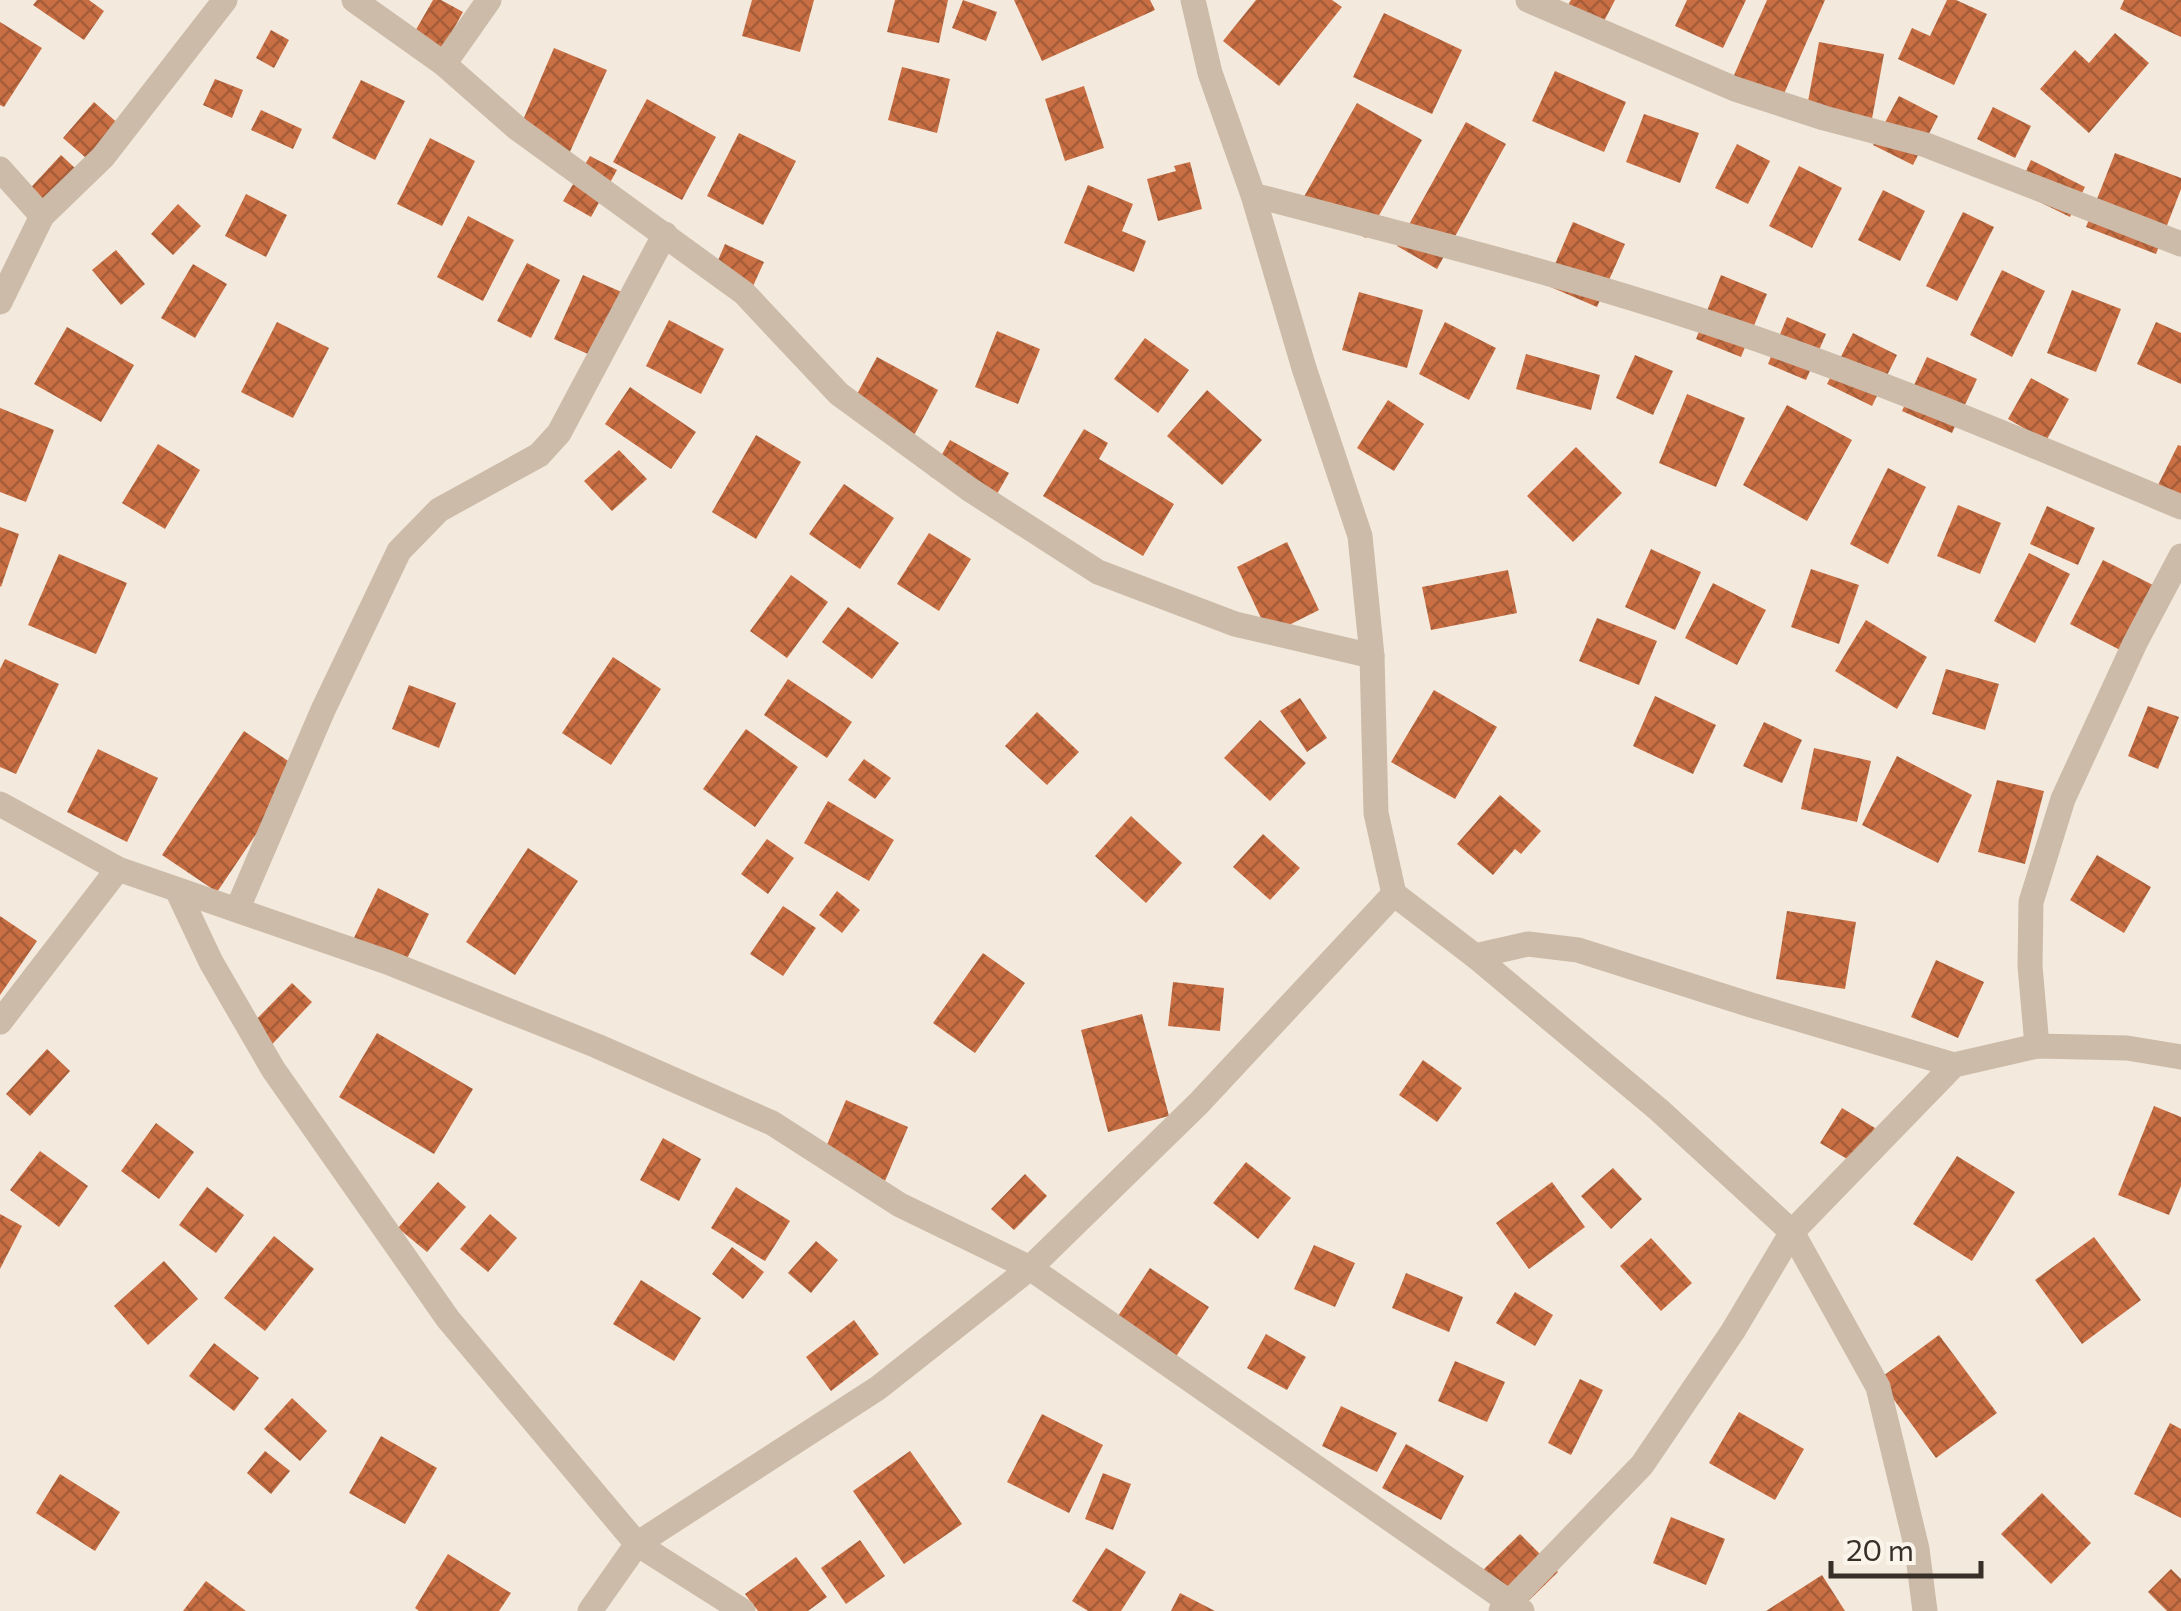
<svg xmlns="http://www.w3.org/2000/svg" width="2181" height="1611" font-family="Commissioner,sans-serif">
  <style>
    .building { fill: url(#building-cross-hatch) }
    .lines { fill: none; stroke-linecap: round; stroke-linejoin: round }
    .minor { stroke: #ccbba8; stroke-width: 25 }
  </style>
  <defs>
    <pattern id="building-cross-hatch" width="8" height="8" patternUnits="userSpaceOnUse" patternTransform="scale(2.5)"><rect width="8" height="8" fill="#ca6f44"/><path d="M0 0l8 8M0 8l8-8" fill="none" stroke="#a55c39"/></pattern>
  </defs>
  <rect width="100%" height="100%" fill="#f3eadd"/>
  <!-- building -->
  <g class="building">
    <polygon points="37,0 89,0 104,11 84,40 33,5"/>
    <polygon points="433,0 441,0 463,12 434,64 406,47"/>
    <polygon points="752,0 814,0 800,52 742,36"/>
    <polygon points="895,0 948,0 939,43 887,32"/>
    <polygon points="963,0 997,12 986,41 952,28"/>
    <polygon points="1014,0 1150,0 1155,10 1042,61"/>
    <polygon points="1256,0 1332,0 1342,7 1279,86 1223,41"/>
    <polygon points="1571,0 1615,0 1603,23 1568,5"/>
    <polygon points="1687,0 1746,0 1723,48 1675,26"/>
    <polygon points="1767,0 1825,0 1776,112 1727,91"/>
    <polygon points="1947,0 1956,0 1987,14 1954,85 1898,59 1912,28 1930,36"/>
    <polygon points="2124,0 2181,0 2181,37 2120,9"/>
    <polygon points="1384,13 1462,50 1432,114 1353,77"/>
    <polygon points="0,22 42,48 4,107 0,105"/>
    <polygon points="271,30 289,40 274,68 256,58"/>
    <polygon points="2115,33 2149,63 2089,133 2040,89 2075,50 2089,63"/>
    <polygon points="1819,42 1884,54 1869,135 1804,123"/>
    <polygon points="554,48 607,70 568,156 517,134"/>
    <polygon points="902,67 950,79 937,133 888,120"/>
    <polygon points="1555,71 1626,102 1604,152 1532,121"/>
    <polygon points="215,79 243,90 232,118 203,105"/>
    <polygon points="361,80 405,101 375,160 332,138"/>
    <polygon points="1084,86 1104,148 1065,161 1045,99"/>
    <polygon points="1899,96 1938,116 1913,165 1873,145"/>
    <polygon points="647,99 716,137 682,200 613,162"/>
    <polygon points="94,102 132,136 101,171 63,138"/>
    <polygon points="1357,103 1422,140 1366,238 1301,202"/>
    <polygon points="1993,107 2031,126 2015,158 1977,139"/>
    <polygon points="261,110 302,129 293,149 251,130"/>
    <polygon points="1644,114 1699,133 1680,183 1626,162"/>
    <polygon points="1466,122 1506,144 1437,269 1397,246"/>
    <polygon points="739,133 796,161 763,225 707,196"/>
    <polygon points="430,138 475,161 442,226 397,204"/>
    <polygon points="1737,144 1770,161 1748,204 1715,188"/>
    <polygon points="2115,153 2181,178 2181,189 2156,254 2086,227"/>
    <polygon points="61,155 90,182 52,223 23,196"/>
    <polygon points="590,156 617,170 591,217 563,201"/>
    <polygon points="2031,160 2085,187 2070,217 2017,191"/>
    <polygon points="1190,162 1202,209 1158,221 1147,179 1176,171 1174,166"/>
    <polygon points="1799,166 1842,188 1812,248 1769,226"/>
    <polygon points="1088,185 1133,204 1122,231 1146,241 1134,272 1064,243"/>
    <polygon points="1883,190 1925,211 1900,261 1858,240"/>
    <polygon points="246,194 287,215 266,257 225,236"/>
    <polygon points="178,204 201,226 173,255 151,234"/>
    <polygon points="1963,212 1994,227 1957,301 1926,286"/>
    <polygon points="468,216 514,240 483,301 437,277"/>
    <polygon points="1573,222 1625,244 1597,307 1546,285"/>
    <polygon points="725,244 764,262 748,297 710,279"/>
    <polygon points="116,250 145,284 121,305 92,270"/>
    <polygon points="527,263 560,280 531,338 497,321"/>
    <polygon points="193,264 227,284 195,338 161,318"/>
    <polygon points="2002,270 2045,291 2012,357 1970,335"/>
    <polygon points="583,275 626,294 597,358 554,339"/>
    <polygon points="1721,275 1767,294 1741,357 1696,339"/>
    <polygon points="2072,290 2121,309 2096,372 2047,353"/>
    <polygon points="1359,292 1423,310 1407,368 1342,350"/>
    <polygon points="1787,317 1826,334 1806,380 1768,364"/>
    <polygon points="669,320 724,349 701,394 646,366"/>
    <polygon points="277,322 329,348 293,418 241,392"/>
    <polygon points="1445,322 1496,348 1469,400 1419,374"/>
    <polygon points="2156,322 2181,333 2181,384 2137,364"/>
    <polygon points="67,327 134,365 101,422 34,384"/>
    <polygon points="997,331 1040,349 1018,404 975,387"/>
    <polygon points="1853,333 1897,355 1872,406 1827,384"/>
    <polygon points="1145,338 1189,370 1158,413 1114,379"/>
    <polygon points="1526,354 1600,375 1591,410 1516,389"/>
    <polygon points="1635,355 1673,371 1653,415 1616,398"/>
    <polygon points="877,357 938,390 911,441 850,407"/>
    <polygon points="1927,357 1977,379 1952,433 1902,411"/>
    <polygon points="2031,378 2069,399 2046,441 2008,419"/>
    <polygon points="630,387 696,432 671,469 605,424"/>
    <polygon points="1207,390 1262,440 1222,485 1167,436"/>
    <polygon points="1687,394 1745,418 1716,487 1659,463"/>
    <polygon points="1388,400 1424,424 1394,471 1357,448"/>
    <polygon points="1787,405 1852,440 1807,521 1743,485"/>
    <polygon points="0,408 54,430 26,502 0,492"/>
    <polygon points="1084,429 1108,443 1099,459 1174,504 1143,556 1043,496"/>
    <polygon points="756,435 801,462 756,539 712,512"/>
    <polygon points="950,440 1009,473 989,508 930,476"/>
    <polygon points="158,444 200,470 165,529 122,503"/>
    <polygon points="2178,445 2181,446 2181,507 2154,493"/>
    <polygon points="1576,447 1622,493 1573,542 1527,496"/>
    <polygon points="619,450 647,479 612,511 584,481"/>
    <polygon points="1888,468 1926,487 1888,564 1850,544"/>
    <polygon points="844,484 894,518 860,569 809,534"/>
    <polygon points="1958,505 2001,523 1980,574 1937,556"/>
    <polygon points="2047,506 2095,528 2078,565 2030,544"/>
    <polygon points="0,527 19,534 1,587 0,586"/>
    <polygon points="929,533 971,559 939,611 897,584"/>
    <polygon points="1287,542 1319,610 1269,635 1237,567"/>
    <polygon points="1651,549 1701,572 1675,630 1625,607"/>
    <polygon points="2029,553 2070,574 2035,643 1994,621"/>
    <polygon points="59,554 127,583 96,654 28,625"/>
    <polygon points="2103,560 2153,585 2120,650 2070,624"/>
    <polygon points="1811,569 1859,585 1839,644 1791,627"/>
    <polygon points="1508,570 1517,613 1431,630 1422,587"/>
    <polygon points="791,575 828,602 787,658 750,631"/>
    <polygon points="1713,583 1766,610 1737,665 1685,638"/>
    <polygon points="848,607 899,643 872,679 822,642"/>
    <polygon points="1597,618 1657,641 1639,685 1579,661"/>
    <polygon points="1866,620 1927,657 1897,709 1835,671"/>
    <polygon points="613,657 661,689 611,765 562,733"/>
    <polygon points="5,659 59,684 16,774 0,767 0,669"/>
    <polygon points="1946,669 1999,684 1985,730 1932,714"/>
    <polygon points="788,679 852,722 827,758 764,715"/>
    <polygon points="409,685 456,703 439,748 392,729"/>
    <polygon points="1434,690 1497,727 1455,799 1391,762"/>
    <polygon points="1655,696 1716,725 1693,774 1633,746"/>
    <polygon points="1300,698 1327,738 1307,752 1280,711"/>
    <polygon points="2148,706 2179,717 2158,769 2128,756"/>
    <polygon points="1037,712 1079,752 1047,785 1005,746"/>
    <polygon points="1260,720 1306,763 1270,801 1224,758"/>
    <polygon points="1764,722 1802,740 1782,783 1743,766"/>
    <polygon points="746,729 798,767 755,827 703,789"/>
    <polygon points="244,731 300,769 217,892 162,855"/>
    <polygon points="1814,748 1871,761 1857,822 1801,809"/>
    <polygon points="98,749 158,778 127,842 67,812"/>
    <polygon points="1897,756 1972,795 1938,863 1862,825"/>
    <polygon points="864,759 891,778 875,799 848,780"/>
    <polygon points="1997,780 2044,791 2025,864 1978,852"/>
    <polygon points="1500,795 1541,831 1521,854 1515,849 1493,875 1457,844"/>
    <polygon points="828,801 894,840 869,881 804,843"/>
    <polygon points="1131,816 1182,863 1146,903 1095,856"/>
    <polygon points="1263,834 1300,868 1270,900 1233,867"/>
    <polygon points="767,839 794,858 768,894 741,874"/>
    <polygon points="528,848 578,881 515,975 466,942"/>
    <polygon points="2097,855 2151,887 2124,933 2070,900"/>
    <polygon points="378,888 429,914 402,969 351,944"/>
    <polygon points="837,891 860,910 842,933 819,915"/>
    <polygon points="783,906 816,928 783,976 750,954"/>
    <polygon points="1787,911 1856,922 1845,989 1776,979"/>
    <polygon points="0,916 37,941 0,995"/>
    <polygon points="983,953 1025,983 975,1053 933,1023"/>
    <polygon points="1936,960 1984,982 1958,1038 1911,1017"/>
    <polygon points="1173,982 1224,988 1220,1031 1168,1026"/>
    <polygon points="292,983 312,1002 262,1055 241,1035"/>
    <polygon points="1142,1014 1169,1116 1108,1132 1081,1030"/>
    <polygon points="377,1033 473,1089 434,1154 339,1097"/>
    <polygon points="47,1049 70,1071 30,1116 6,1094"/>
    <polygon points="1423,1060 1462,1088 1437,1122 1399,1095"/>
    <polygon points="846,1100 908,1127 885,1181 823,1154"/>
    <polygon points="2154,1106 2181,1117 2181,1186 2169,1215 2118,1195"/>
    <polygon points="1842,1108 1875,1128 1854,1163 1820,1143"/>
    <polygon points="156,1123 194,1152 159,1199 121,1171"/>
    <polygon points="663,1138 701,1159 679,1201 640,1180"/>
    <polygon points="40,1151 88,1186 59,1227 10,1190"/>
    <polygon points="1957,1156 2015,1192 1972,1261 1913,1224"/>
    <polygon points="1246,1162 1291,1198 1258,1239 1213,1203"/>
    <polygon points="1613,1168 1642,1199 1611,1229 1581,1196"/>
    <polygon points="1025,1174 1047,1196 1014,1230 991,1209"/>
    <polygon points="438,1182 466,1207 427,1252 398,1228"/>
    <polygon points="1552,1182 1585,1227 1529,1269 1496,1223"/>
    <polygon points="207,1187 244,1215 216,1253 179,1225"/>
    <polygon points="736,1187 790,1221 765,1261 711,1228"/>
    <polygon points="0,1214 22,1226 0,1269"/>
    <polygon points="490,1214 517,1238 488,1272 460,1249"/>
    <polygon points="274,1236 314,1269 265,1331 224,1298"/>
    <polygon points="2094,1237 2141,1300 2082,1344 2035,1280"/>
    <polygon points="1651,1238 1692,1283 1661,1311 1620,1266"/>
    <polygon points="816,1241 838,1260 811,1293 788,1273"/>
    <polygon points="1314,1245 1355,1263 1335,1307 1294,1289"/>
    <polygon points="732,1247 764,1272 743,1299 712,1274"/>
    <polygon points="164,1261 198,1299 148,1345 114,1306"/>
    <polygon points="1150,1268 1209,1307 1171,1364 1112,1325"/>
    <polygon points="1406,1273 1463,1297 1449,1332 1392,1308"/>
    <polygon points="641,1280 701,1318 674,1361 613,1324"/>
    <polygon points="1515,1292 1553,1315 1535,1346 1496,1323"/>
    <polygon points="854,1320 879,1354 831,1391 806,1357"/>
    <polygon points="1266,1334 1306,1357 1287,1390 1247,1368"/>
    <polygon points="1939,1335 1997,1413 1936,1458 1879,1379"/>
    <polygon points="214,1343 259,1378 234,1411 189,1376"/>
    <polygon points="1455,1361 1505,1382 1487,1422 1438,1401"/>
    <polygon points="1580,1379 1603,1390 1571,1455 1548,1443"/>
    <polygon points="292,1398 327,1431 300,1461 264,1429"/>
    <polygon points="1341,1406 1397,1433 1377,1472 1322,1446"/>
    <polygon points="1739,1412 1804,1449 1775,1500 1709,1463"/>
    <polygon points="1042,1414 1103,1445 1069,1513 1007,1482"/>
    <polygon points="2170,1423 2181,1429 2181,1518 2134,1494"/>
    <polygon points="381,1436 437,1468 405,1524 349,1493"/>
    <polygon points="1406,1444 1464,1476 1441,1520 1382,1488"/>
    <polygon points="265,1451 290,1471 271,1494 247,1473"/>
    <polygon points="910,1451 962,1524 904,1564 853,1491"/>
    <polygon points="1103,1473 1131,1484 1113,1530 1085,1519"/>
    <polygon points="60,1474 120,1512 95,1551 36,1513"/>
    <polygon points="2042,1493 2091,1543 2051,1584 2001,1534"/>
    <polygon points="1671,1517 1725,1539 1706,1585 1653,1563"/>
    <polygon points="1520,1534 1558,1572 1518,1611 1480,1573"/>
    <polygon points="860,1540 885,1576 846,1604 821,1568"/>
    <polygon points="1106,1548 1146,1572 1121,1611 1088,1611 1072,1601"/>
    <polygon points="448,1554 511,1593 499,1611 419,1611 415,1608"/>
    <polygon points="796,1557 827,1597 808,1611 758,1611 745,1594"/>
    <polygon points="2171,1569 2181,1579 2181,1611 2167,1611 2148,1592"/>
    <polygon points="1822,1575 1845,1611 1766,1611"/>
    <polygon points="206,1581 246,1611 183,1611"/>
    <polygon points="1180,1593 1215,1611 1171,1611"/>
  </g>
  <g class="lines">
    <!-- minor -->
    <g class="minor">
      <polyline points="354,0 444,64 518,129 744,293 839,394 969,489 1098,572 1235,624 1372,656"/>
      <polyline points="1193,0 1210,73 1253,195 1304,368 1360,536 1372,656 1376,813 1394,894 1475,956 1659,1110 1792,1232 1878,1387 1917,1549 1925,1611"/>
      <polyline points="1528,0 1735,89 1824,118 1926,145 2181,244"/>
      <polyline points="444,64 489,0"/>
      <polyline points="0,169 42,216"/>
      <path d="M1253 195C1398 233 1543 269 1685 315 1854 369 2018 439 2181 507"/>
      <polyline points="0,302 42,216 103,157 225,0"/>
      <polyline points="0,804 118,869 387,962 597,1046 772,1123 900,1205 1030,1268 1522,1611"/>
      <polyline points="178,892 211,962 273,1069 448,1319 637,1544 743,1611"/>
      <polyline points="237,910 323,710 399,551 439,510 539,455 559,433 665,234"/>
      <polyline points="1475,956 1528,944 1578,950 1751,1005 1954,1065"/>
      <polyline points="0,1022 118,869"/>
      <polyline points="2037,1046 2030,966 2031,902 2063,799 2135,643 2181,556"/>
      <polyline points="590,1611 637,1544 878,1388 1030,1268 1199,1103 1394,894"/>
      <polyline points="1501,1611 1642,1465 1733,1331 1792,1232 1954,1065 2037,1046 2127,1048 2181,1057"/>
    </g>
  </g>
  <!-- scale -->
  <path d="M1831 1561v15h150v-15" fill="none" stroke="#382f29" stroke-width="5"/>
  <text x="1846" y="1561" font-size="30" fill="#382f29" stroke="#faf4ea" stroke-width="8" paint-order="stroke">20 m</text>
</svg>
